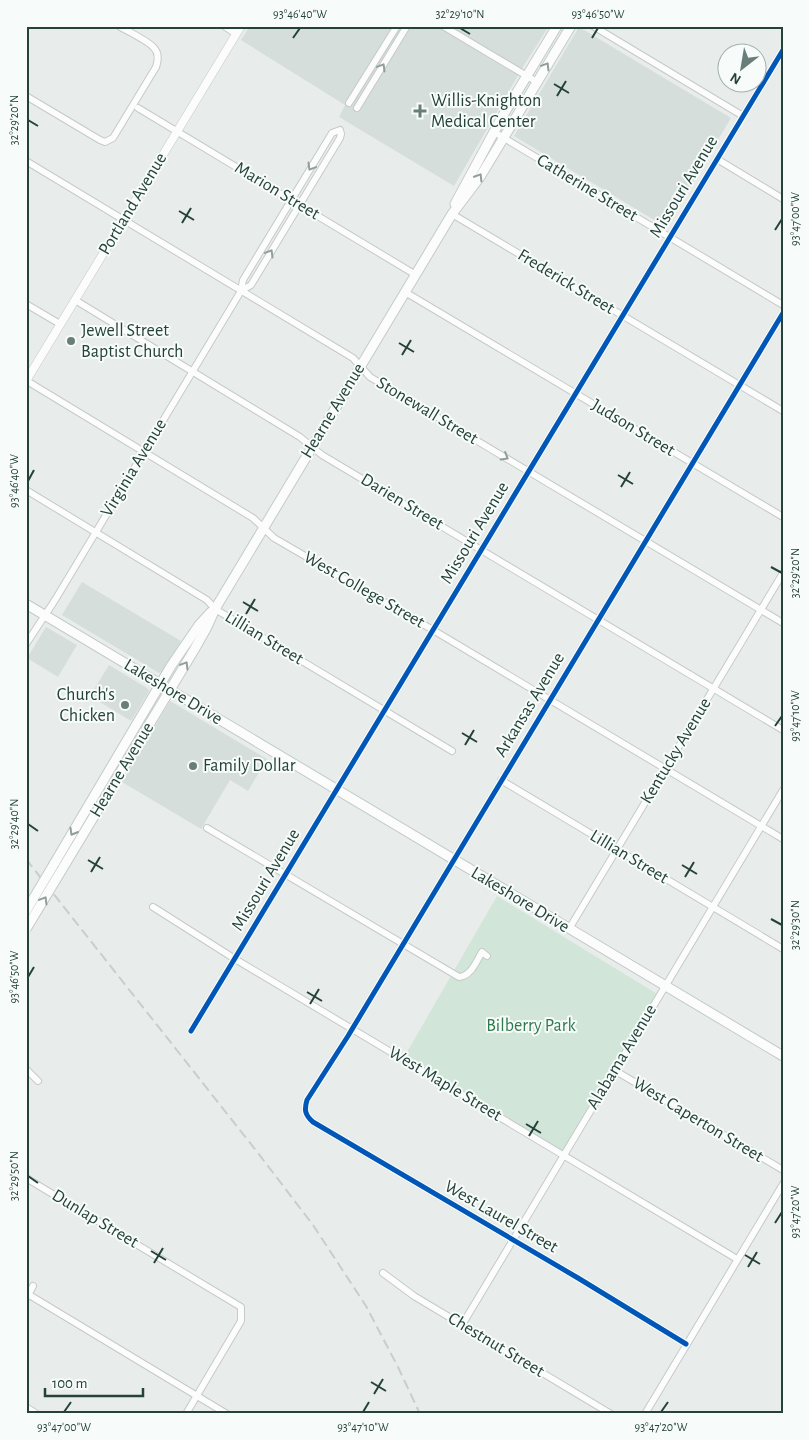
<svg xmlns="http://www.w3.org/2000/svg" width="809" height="1440" font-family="'Alegreya Sans',sans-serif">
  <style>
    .built { fill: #d6dedb }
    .green { fill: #d1e6d8 }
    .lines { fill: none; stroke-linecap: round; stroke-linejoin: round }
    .minor-casing { stroke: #c5cac8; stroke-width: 8 }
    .tertiary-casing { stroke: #c5cac8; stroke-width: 9 }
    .secondary-casing { stroke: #c3cbc8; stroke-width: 11 }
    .minor { stroke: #fcfcfc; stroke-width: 6 }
    .tertiary { stroke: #fcfcfc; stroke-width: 8 }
    .secondary { stroke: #fcfcfc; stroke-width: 9 }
    .rail { stroke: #c9cdcc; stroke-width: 2; stroke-dasharray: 10 5; stroke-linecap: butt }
    .secondary-bridge-casing { stroke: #c3cbc8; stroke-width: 11; stroke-linecap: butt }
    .secondary-bridge { stroke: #fcfcfc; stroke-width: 9 }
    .cycleway-casing { stroke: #f7fbf9; stroke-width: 8 }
    .cycleway { stroke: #0057b8; stroke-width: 5 }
    .oneway { stroke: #909f9b }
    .ticks { fill: none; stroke: #24423a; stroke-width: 2 }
    .poi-dot { fill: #697e78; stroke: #f7fbf9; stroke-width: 2 }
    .labels { text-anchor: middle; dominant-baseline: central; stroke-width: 4; stroke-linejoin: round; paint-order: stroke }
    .poi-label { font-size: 18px; fill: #24423a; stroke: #f7fbf9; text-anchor: start }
    .street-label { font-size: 18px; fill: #24423a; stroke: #f7fbf9 }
    .park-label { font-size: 18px; fill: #2d7a4b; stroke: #f7fbf9 }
    .neatline { fill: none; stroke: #24423a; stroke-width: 2 }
    .ticks-label { font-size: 12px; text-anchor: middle; fill: #24423a }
  </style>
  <rect width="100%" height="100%" fill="#e8edeb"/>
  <!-- built -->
  <g class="built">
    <polygon points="250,26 549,26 523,67 454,186 339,117 345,105 241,40"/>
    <polygon points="579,27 731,118 666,227 514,136"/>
    <polygon points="82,582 181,641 162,672 159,673 62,615"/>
    <polygon points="46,627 77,645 58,677 27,658"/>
    <polygon points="109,665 147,688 149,691 131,721 90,696"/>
    <polygon points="170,701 267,759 248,791 230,780 201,829 122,782"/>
  </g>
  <!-- green -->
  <polygon class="green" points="497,896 659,995 563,1155 403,1059"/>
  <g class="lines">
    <defs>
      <g id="minor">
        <polyline points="224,26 236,34"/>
        <polyline points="443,26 537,82"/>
        <polyline points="593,26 743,116"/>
        <path d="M26 96 100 140 105 142 113 138 156 67C158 61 159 53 154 48 149 41 127 31 119 26"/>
        <polyline points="349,103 397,26"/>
        <polyline points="138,108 416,275"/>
        <polyline points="357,108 407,26"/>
        <polyline points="494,132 783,305"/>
        <polyline points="717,159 783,199"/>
        <polyline points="26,161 353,358 370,377 783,623"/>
        <polyline points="452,214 783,411"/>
        <polyline points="405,292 783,517"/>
        <polyline points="75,300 300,437 322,455 783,730"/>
        <polyline points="26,304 60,324"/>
        <polyline points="27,381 253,518 274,538 433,630 783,839"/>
        <polyline points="26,490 207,600 215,609 452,751"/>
        <polyline points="26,644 55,600 241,291 243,280 332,133 340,130 341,134 340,138 251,285 241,291"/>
        <polyline points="501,780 783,949"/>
        <path d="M207 828 459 977C471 976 476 962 482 952L487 956"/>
        <polyline points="153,907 235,959 737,1259"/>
        <polyline points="569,929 783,573"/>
        <polyline points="191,1031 783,50"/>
        <polyline points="26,1069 38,1081"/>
        <polyline points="614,1070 783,1170"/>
        <polyline points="26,1178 241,1307 241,1321 186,1414"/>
        <polyline points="383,1273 414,1296 611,1414"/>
        <polyline points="26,1293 227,1414"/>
        <polyline points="27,1297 33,1286"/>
        <polyline points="462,1325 783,790"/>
        <path d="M686 1344 578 1278 313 1122C305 1115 304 1110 307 1100L348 1036 783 313"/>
        <polyline points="26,1407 37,1414"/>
        <polyline points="645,1414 783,1184"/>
      </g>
      <polyline id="tertiary" points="26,381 241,26"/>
      <g id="secondary">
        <polyline points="455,204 502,117 557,26"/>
        <polyline points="26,604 783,1056"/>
        <polyline points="54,864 171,666 199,625 211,612"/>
        <polyline points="61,871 194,650 207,627 215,609 452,214 480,177 571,26"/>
      </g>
    </defs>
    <!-- minor casing -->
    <use href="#minor" class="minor-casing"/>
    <!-- tertiary casing -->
    <use href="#tertiary" class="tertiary-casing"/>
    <!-- secondary casing -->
    <use href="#secondary" class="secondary-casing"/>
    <!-- minor -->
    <use href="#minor" class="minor"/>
    <!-- tertiary -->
    <use href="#tertiary" class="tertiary"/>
    <!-- secondary -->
    <use href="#secondary" class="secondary"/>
    <!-- rail -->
    <polyline class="rail" points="26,859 258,1153 313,1225 366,1306 398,1367 420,1414"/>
    <defs>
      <g id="secondary-bridge">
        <polyline points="26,911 54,864"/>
        <polyline points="26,929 61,871"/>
      </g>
    </defs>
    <!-- secondary-bridge casing -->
    <use href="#secondary-bridge" class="secondary-bridge-casing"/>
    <!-- secondary-bridge -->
    <use href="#secondary-bridge" class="secondary-bridge"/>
    <defs>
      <g id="cycleway">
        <polyline points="191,1031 783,50"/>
        <path d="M686 1344 578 1278 313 1122C305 1115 304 1110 307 1100L348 1036 783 313"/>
      </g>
    </defs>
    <!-- cycleway casing -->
    <use href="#cycleway" class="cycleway-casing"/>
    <!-- cycleway -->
    <use href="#cycleway" class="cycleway"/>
  </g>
  <!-- one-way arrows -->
  <defs><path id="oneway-chevron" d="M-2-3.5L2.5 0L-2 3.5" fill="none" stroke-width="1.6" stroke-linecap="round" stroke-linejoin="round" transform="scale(1.25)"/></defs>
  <g class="oneway">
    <use href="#oneway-chevron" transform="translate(546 66) rotate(-59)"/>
    <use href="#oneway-chevron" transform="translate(382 67) rotate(-59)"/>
    <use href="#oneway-chevron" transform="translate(311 167) rotate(121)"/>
    <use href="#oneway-chevron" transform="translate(479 177) rotate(-58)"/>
    <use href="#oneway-chevron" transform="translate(270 253) rotate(-59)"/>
    <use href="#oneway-chevron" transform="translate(505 457) rotate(31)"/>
    <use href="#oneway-chevron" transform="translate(185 665) rotate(-59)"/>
    <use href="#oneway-chevron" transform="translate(73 832) rotate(120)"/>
    <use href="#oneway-chevron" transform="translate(44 900) rotate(-59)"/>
  </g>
  <!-- ticks -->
  <path class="ticks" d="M460 28 470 34M293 38 300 28M592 38 598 28M554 84 569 93M557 96 566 81M28 120 38 126M179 211 194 220M182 223 191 208M775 230 782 219M399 343 414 352M402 355 411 340M618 475 633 484M28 481 34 470M621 487 630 472M771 567 782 573M243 602 258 611M246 614 255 599M775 726 782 716M462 733 477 742M465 745 474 730M28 824 38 831M88 860 103 869M682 865 697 874M91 872 100 857M685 877 694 862M771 919 782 925M28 977 34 967M307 992 322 1001M310 1004 319 989M526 1124 541 1133M529 1136 538 1121M28 1176 38 1183M775 1223 782 1212M151 1251 166 1260M745 1255 760 1264M154 1263 163 1248M748 1267 757 1252M371 1382 386 1391M374 1394 383 1379M64 1412 71 1402M363 1412 369 1402M661 1412 668 1402"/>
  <!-- markers -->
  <g class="poi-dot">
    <path d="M417.5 103.5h5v5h5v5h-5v5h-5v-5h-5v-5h5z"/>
    <circle cx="71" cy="341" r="5"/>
    <circle cx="125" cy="705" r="5"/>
    <circle cx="193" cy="766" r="5"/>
  </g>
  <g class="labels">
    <!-- poi labels -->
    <g class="poi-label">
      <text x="431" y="101">Willis-Knighton<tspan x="431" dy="21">Medical Center</tspan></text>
      <text x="81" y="331">Jewell Street<tspan x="81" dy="21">Baptist Church</tspan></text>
      <text x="115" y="695" text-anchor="end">Church's<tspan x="115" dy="21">Chicken</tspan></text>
      <text x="203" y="766">Family Dollar</text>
    </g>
    <!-- street labels -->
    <g class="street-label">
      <text transform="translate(684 187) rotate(-59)">Missouri Avenue</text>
      <text transform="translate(587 188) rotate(31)">Catherine Street</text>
      <text transform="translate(277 191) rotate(31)">Marion Street</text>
      <text transform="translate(133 204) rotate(-59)">Portland Avenue</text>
      <text transform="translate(566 282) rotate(31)">Frederick Street</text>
      <text transform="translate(333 411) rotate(-59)">Hearne Avenue</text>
      <text transform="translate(427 411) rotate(31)">Stonewall Street</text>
      <text transform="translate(633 428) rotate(31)">Judson Street</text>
      <text transform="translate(134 468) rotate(-59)">Virginia Avenue</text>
      <text transform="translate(402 502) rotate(31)">Darien Street</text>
      <text transform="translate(475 533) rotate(-59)">Missouri Avenue</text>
      <text transform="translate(364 590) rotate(30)">West College Street</text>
      <text transform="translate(264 638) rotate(31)">Lillian Street</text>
      <text transform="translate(173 692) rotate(31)">Lakeshore Drive</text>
      <text transform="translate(530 705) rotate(-59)">Arkansas Avenue</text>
      <text transform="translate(676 751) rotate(-59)">Kentucky Avenue</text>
      <text transform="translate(122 770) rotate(-59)">Hearne Avenue</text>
      <text transform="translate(629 857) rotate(31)">Lillian Street</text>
      <text transform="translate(266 880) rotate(-59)">Missouri Avenue</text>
      <text transform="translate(520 900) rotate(31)">Lakeshore Drive</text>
      <text transform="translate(622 1057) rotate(-59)">Alabama Avenue</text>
      <text transform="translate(445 1084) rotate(31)">West Maple Street</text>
      <text transform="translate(698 1120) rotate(31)">West Caperton Street</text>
      <text transform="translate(501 1217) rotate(30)">West Laurel Street</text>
      <text transform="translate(95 1219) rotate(31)">Dunlap Street</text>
      <text transform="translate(496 1345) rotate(31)">Chestnut Street</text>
    </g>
    <!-- park labels -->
    <g class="park-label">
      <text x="531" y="1026">Bilberry Park</text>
    </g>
  </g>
  <!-- border -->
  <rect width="809" height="1440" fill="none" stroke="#f7fbf9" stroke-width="55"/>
  <!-- north arrow -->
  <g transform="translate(742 68) rotate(211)"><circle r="24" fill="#f7fbf9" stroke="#a3b1ad"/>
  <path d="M0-4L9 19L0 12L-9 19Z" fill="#697e78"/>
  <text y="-8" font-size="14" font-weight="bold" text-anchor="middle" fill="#24423a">N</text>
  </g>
  <!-- scale -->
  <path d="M45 1388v8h98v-8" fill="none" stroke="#24423a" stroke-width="2.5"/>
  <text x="52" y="1388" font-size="15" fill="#24423a" stroke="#f7fbf9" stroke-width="4" paint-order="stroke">100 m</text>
  <rect x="28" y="28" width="754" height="1384" class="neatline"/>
  <g class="ticks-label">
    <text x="300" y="18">93°46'40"W</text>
    <text x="460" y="18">32°29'10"N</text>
    <text x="598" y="18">93°46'50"W</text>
    <text transform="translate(14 120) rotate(-90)" y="4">32°29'20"N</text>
    <text transform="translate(795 219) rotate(-90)" y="4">93°47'00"W</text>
    <text transform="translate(14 481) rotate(-90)" y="4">93°46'40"W</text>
    <text transform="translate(795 573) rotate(-90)" y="4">32°29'20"N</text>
    <text transform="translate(795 716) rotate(-90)" y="4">93°47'10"W</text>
    <text transform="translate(14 824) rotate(-90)" y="4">32°29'40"N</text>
    <text transform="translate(795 925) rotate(-90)" y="4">32°29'30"N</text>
    <text transform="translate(14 977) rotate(-90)" y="4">93°46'50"W</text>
    <text transform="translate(14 1176) rotate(-90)" y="4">32°29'50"N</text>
    <text transform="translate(795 1212) rotate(-90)" y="4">93°47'20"W</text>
    <text x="64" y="1431">93°47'00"W</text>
    <text x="363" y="1431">93°47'10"W</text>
    <text x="661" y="1431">93°47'20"W</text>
  </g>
</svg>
